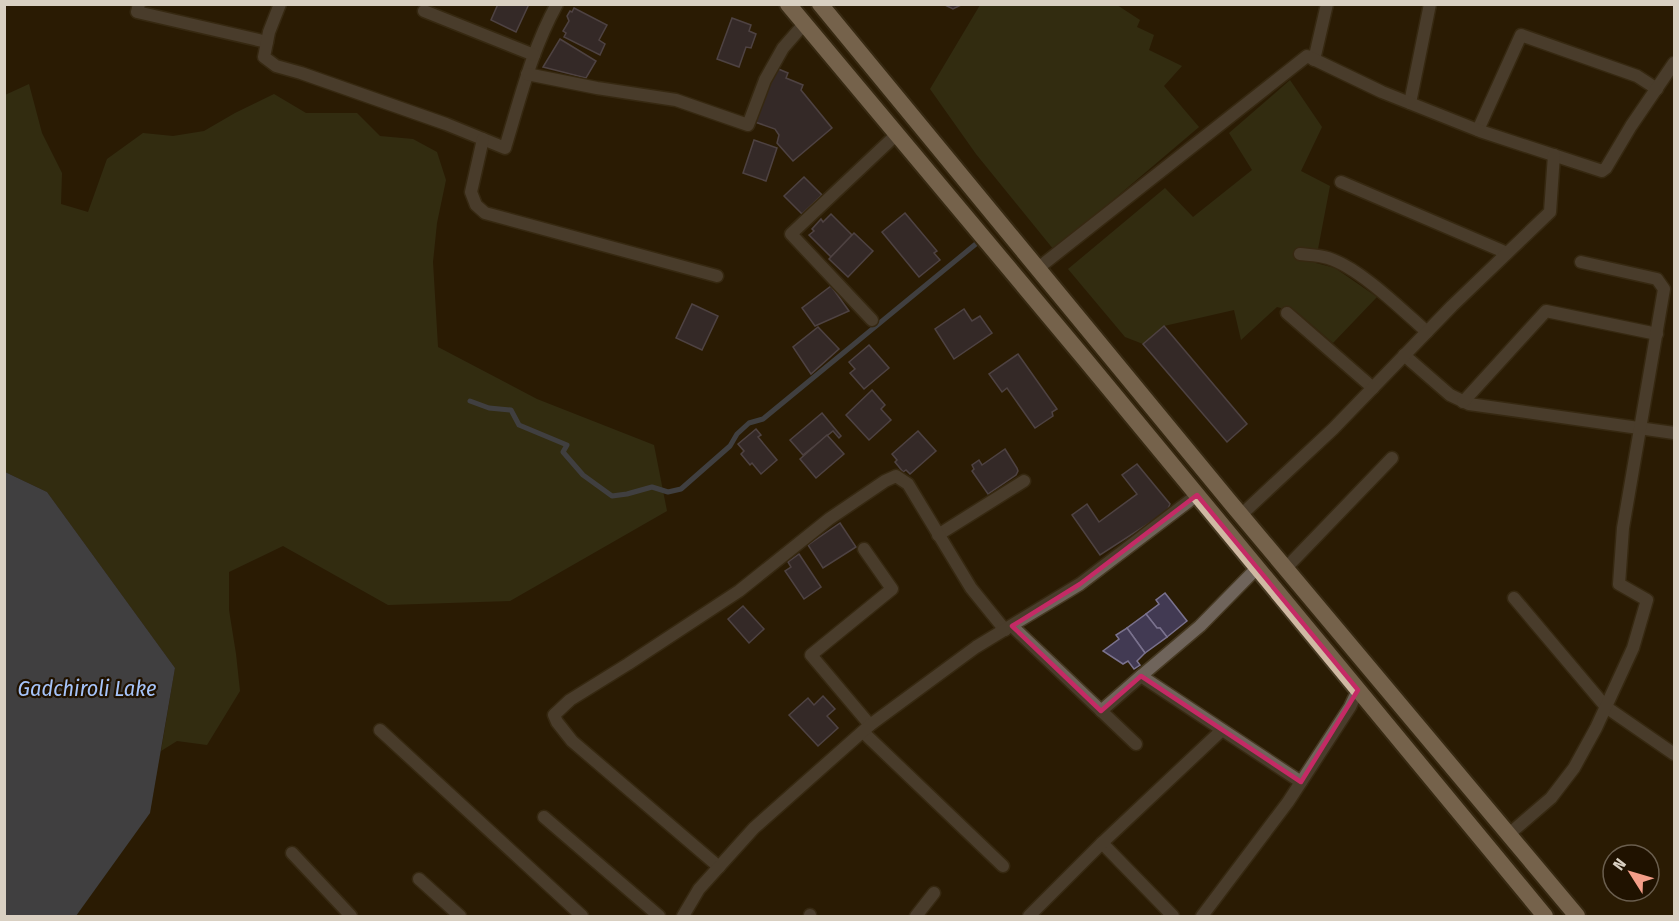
<svg xmlns="http://www.w3.org/2000/svg" width="1679" height="921" font-family="'Fira Sans Condensed',sans-serif">
  <style>
    .green { fill: #3d4021 }
    .water { fill: #5b6c8b }
    .lines { fill: none; stroke-linecap: round; stroke-linejoin: round }
    .stream { stroke: #5b6c8b; stroke-width: 5 }
    .building { fill: #423a53; stroke: #7a728e; stroke-width: 1.5 }
    .minor-casing { stroke: #463922; stroke-width: 15 }
    .trunk-casing { stroke: #463922; stroke-width: 20 }
    .minor { stroke: #6f645b; stroke-width: 12 }
    .trunk { stroke: #d0b9a3; stroke-width: 16 }
    .marked { fill: none; stroke: #c42a65; stroke-width: 4.5; stroke-linejoin: round }
    .labels { text-anchor: middle; dominant-baseline: central; stroke-width: 4.5; stroke-linejoin: round; paint-order: stroke }
    .water-label { font-size: 22px; font-style: italic; fill: #a6c4f9; stroke: #201200 }
  </style>
  <rect width="100%" height="100%" fill="#2a1c04"/>
  <!-- green -->
  <g class="green">
    <polygon points="980,5 1117,5 1140,20 1137,27 1154,35 1149,50 1182,66 1164,86 1199,127 1054,250 976,154 930,89"/>
    <polygon points="1290,80 1322,127 1301,171 1330,186 1318,249 1316,263 1335,268 1377,297 1333,343 1297,312 1277,307 1241,340 1234,310 1164,326 1143,344 1125,337 1068,269 1165,188 1193,217 1252,170 1229,133"/>
    <polygon points="29,84 42,133 62,173 61,204 88,212 107,159 143,133 173,136 204,131 235,113 274,94 306,113 357,113 380,136 413,139 437,152 446,180 437,223 433,262 438,347 537,399 654,445 667,511 510,601 388,605 283,546 229,572 229,610 236,654 240,691 207,745 177,741 161,751 175,668 47,492 5,472 5,95"/>
  </g>
  <!-- water -->
  <polygon class="water" points="5,472 47,492 175,668 150,813 76,916 5,916"/>
  <g class="lines">
    <!-- stream -->
    <polyline class="stream" points="470,401 489,408 511,410 519,425 567,445 563,452 583,475 612,496 627,494 652,487 668,492 681,489 730,446 737,434 749,423 763,419 977,243"/>
  </g>
  <!-- building -->
  <g class="building">
    <polygon points="498,4 529,4 516,32 491,20"/>
    <polygon points="943,4 963,4 953,9"/>
    <polygon points="574,8 607,25 599,40 605,44 600,55 564,37 566,33 563,31 569,21 567,16 570,11 572,12"/>
    <polygon points="732,18 751,25 749,31 756,34 751,48 746,47 739,67 717,59"/>
    <polygon points="560,39 596,61 586,78 543,67"/>
    <polygon points="776,68 788,73 786,78 803,85 801,90 832,128 793,161 777,143 779,135 775,129 755,122"/>
    <polygon points="754,140 777,148 766,181 743,173"/>
    <polygon points="804,177 822,195 802,214 784,196"/>
    <polygon points="905,213 937,251 934,253 940,260 919,277 882,232"/>
    <polygon points="831,214 852,235 831,257 809,235 814,231 812,229 821,219 823,222"/>
    <polygon points="854,233 873,251 848,277 829,259"/>
    <polygon points="831,286 849,311 815,326 802,308"/>
    <polygon points="692,304 718,316 702,350 676,338"/>
    <polygon points="964,309 972,321 980,316 992,333 954,359 935,329"/>
    <polygon points="1164,326 1247,424 1227,442 1143,344"/>
    <polygon points="818,327 839,349 811,374 793,347"/>
    <polygon points="869,345 889,368 864,389 850,373 855,369 849,362"/>
    <polygon points="1018,354 1057,409 1052,412 1053,416 1035,428 1007,388 1002,392 989,374"/>
    <polygon points="872,390 885,405 881,409 891,420 869,440 846,415"/>
    <polygon points="822,413 841,436 839,438 833,431 803,455 790,440"/>
    <polygon points="756,429 761,435 758,437 777,460 761,474 752,463 750,465 741,454 744,451 738,444"/>
    <polygon points="918,431 936,451 910,474 906,470 903,472 895,462 897,460 892,454"/>
    <polygon points="827,435 844,454 816,478 800,459"/>
    <polygon points="1005,449 1017,468 1018,471 1016,475 988,494 972,471 974,469 972,465 979,460 982,465"/>
    <polygon points="1137,464 1170,504 1168,509 1165,513 1100,555 1072,515 1087,504 1099,522 1137,494 1122,475"/>
    <polygon points="840,523 856,547 823,568 808,545"/>
    <polygon points="799,554 821,587 804,599 785,571 791,567 788,562"/>
    <polygon points="1165,593 1187,621 1167,637 1160,628 1157,628 1146,614 1159,604 1156,600"/>
    <polygon points="743,606 764,629 749,643 728,619"/>
    <polygon points="1146,614 1157,628 1160,628 1167,637 1145,653 1127,628"/>
    <polygon points="1127,628 1145,653 1137,661 1140,665 1134,669 1128,661 1123,664 1103,651 1119,639 1116,635"/>
    <polygon points="823,696 835,709 827,716 838,728 818,746 789,715 808,698 814,705"/>
  </g>
  <g class="lines">
    <defs>
      <g id="minor">
        <polyline points="139,4 137,12 267,42"/>
        <path d="M280 4 269 32 264 57 276 66 301 73 446 124 505 148C520 99 532 49 557 4"/>
        <polyline points="424,11 534,55"/>
        <polyline points="1314,60 1327,4"/>
        <polyline points="527,74 597,88 676,100 748,125 765,80 783,48 804,24"/>
        <polyline points="1410,103 1430,4"/>
        <polyline points="1478,130 1521,35 1637,76 1657,89"/>
        <polyline points="483,139 471,192 476,205 485,213 717,276"/>
        <polyline points="1341,182 1507,253"/>
        <path d="M1300 254C1309 255 1319 255 1328 258 1360 268 1401 309 1427 332"/>
        <polyline points="1037,269 1307,56 1382,92 1480,131 1602,171 1606,168 1631,126 1674,63"/>
        <polyline points="1287,313 1373,388"/>
        <polyline points="872,320 791,234 897,134"/>
        <polyline points="1404,355 1450,395 1469,404 1674,433"/>
        <polyline points="1463,402 1546,311 1657,334"/>
        <polyline points="1241,515 1333,429 1452,306 1550,212 1554,155"/>
        <polyline points="938,535 1024,481"/>
        <polyline points="864,549 892,589 811,655 870,725"/>
        <polyline points="1257,568 1200,626 1141,676 1301,782"/>
        <polyline points="1285,569 1392,458"/>
        <polyline points="1514,598 1606,707 1674,754"/>
        <polyline points="1012,626 1136,744"/>
        <polyline points="1101,711 1141,676"/>
        <polyline points="380,730 582,916"/>
        <polyline points="863,732 1003,866"/>
        <polyline points="544,817 659,916"/>
        <polyline points="1508,835 1551,798 1574,768 1596,728 1633,648 1647,600 1619,584 1623,528 1664,289 1657,279 1581,262"/>
        <polyline points="1102,843 1173,916"/>
        <polyline points="292,853 351,916"/>
        <polyline points="719,867 572,741 557,722 554,715 570,700 628,664 739,591 829,519 885,481 896,476 908,484 971,588 1005,630"/>
        <polyline points="419,879 460,916"/>
        <polyline points="683,916 699,889 754,828 870,725 976,647 1080,584 1197,495"/>
        <polyline points="810,916 810,915"/>
        <polyline points="916,916 934,893"/>
        <polyline points="1029,916 1102,843 1222,730"/>
        <polyline points="1202,916 1288,802 1350,707 1358,690"/>
      </g>
      <g id="trunk">
        <polyline points="788,4 1084,358 1545,916"/>
        <polyline points="820,4 1230,502 1577,916"/>
      </g>
    </defs>
    <!-- minor casing -->
    <use href="#minor" class="minor-casing"/>
    <!-- trunk casing -->
    <use href="#trunk" class="trunk-casing"/>
    <!-- minor -->
    <use href="#minor" class="minor"/>
    <!-- trunk -->
    <use href="#trunk" class="trunk"/>
  </g>
  <!-- marked area -->
  <path d="M0 0H1679V921H0ZM1197 495 1358 690 1301 782 1141 676 1101 711 1012 626 1080 584Z" fill="#2a1c04" fill-opacity=".55" fill-rule="evenodd"/>
  <path class="marked" d="M1197 495 1358 690 1301 782 1141 676 1101 711 1012 626 1080 584Z"/>
  <g class="labels">
    <!-- water labels -->
    <g class="water-label">
      <text x="87" y="688">Gadchiroli Lake</text>
    </g>
  </g>
  <!-- border -->
  <rect width="1679" height="921" fill="none" stroke="#d9d0c2" stroke-width="12"/>
  <!-- north arrow -->
  <g transform="translate(1631 873) rotate(307)"><circle r="28" fill="#201200" stroke="#6a5e4e" stroke-width="1.5"/>
  <path d="M0-4.5L10 22L0 15L-10 22Z" fill="#f49e89"/>
  <text y="-9" font-size="16" font-weight="bold" text-anchor="middle" fill="#d9d0c2">N</text>
  </g>
</svg>
